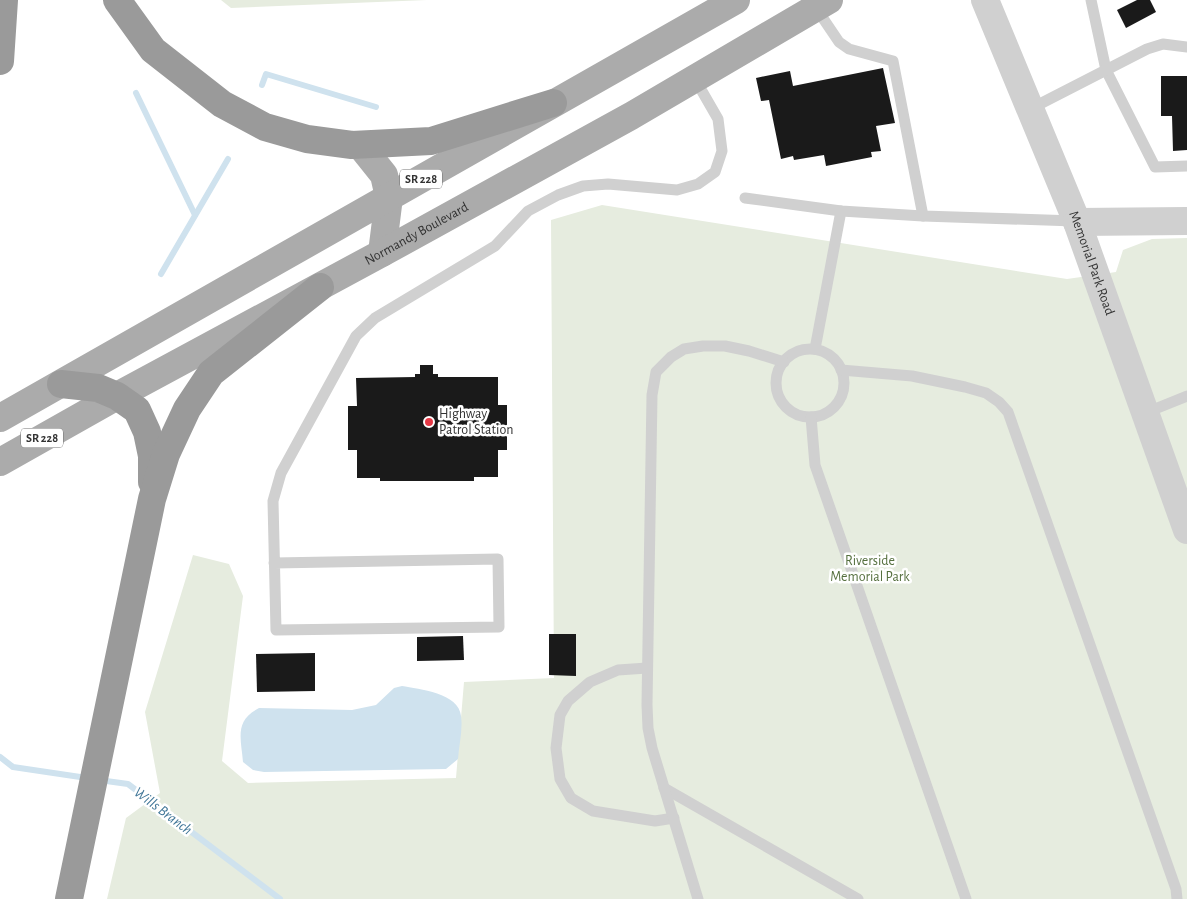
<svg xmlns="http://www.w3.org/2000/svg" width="1187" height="899" font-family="'Alegreya Sans',sans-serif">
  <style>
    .green { fill: #e6ecdf }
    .water { fill: #cfe2ee }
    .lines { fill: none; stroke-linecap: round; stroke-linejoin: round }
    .stream { stroke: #cfe2ee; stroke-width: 6 }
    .building { fill: #1a1a1a }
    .service { stroke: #d0d0d0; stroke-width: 11 }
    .tertiary { stroke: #d0d0d0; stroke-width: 28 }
    .primary { stroke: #ababab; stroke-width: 28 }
    .motorway { stroke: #9a9a9a; stroke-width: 28 }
    .poi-dot { fill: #e63946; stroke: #fff; stroke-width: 2 }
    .labels { text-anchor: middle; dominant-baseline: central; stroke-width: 5; stroke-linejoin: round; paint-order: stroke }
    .shield { fill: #fff; stroke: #707070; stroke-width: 1 }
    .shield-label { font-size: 12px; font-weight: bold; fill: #333 }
    .street-label { font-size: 14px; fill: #333; stroke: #fff }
    .poi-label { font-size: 14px; fill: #333; stroke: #fff; text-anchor: start }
    .park-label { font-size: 14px; fill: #56703f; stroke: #fff }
    .water-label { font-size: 15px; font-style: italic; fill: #3f7597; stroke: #fff }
  </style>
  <rect width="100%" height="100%" fill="#fff"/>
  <!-- green -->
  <g class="green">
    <polygon points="221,0 427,0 231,8"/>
    <polygon points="602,205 1067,279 1116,272 1123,250 1152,239 1187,238 1187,899 107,899 126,818 160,793 145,712 193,555 229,564 243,596 222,761 248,783 456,778 464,682 554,678 551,220"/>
  </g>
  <!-- water -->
  <path class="water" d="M402 686C419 689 459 693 461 716 463 729 459 745 458 759L446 769 264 772 253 770 243 762C241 738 234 721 259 708L352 710 376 705 394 688Z"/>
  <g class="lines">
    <!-- stream -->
    <g class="stream">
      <polyline points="262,85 266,74 376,107"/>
      <polyline points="136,93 195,215"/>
      <polyline points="161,274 228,159"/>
      <polyline points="0,757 13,767 87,778"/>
      <polyline points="99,780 128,784 280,899"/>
    </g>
  </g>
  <!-- building -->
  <g class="building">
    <polygon points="1137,0 1150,0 1156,12 1126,28 1117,10"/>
    <polygon points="883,68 895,123 876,126 881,151 871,152 872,157 826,166 824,155 794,160 793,156 781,159 769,100 761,101 756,78 790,71 793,86"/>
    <polygon points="1161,76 1187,76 1187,150 1173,151 1172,116 1161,116"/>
    <polygon points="420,365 433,365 433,374 438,374 438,377 498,377 498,405 507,405 507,450 498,450 498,477 474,477 474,481 380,481 380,478 357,478 357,450 348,450 348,406 357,406 356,378 415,377 415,374 420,374"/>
    <polygon points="549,634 576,634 576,676 549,675"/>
    <polygon points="463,636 464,660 417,661 417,637"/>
    <polygon points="315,653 315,691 257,692 256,654"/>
  </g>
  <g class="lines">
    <!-- service -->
    <g class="service">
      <polyline points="1091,0 1106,70 1155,167 1187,166"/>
      <polyline points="816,8 839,42 849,49 893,61 923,216"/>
      <polyline points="1030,109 1147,49 1163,44 1187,47"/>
      <polyline points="745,198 841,211 923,216 1075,221"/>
      <polyline points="815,349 841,211"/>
      <circle cx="810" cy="383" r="34"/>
      <polyline points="841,370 912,376 965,387 986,393 999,402 1008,412 1176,889 1177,899"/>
      <polyline points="1145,413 1187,396"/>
      <polyline points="811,417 815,465 966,899"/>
      <polyline points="274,563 498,559 499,627 276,630 273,501 281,473 356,336 375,318 495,246 528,211 558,195 583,186 608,184 677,190 698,184 715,172 722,151 718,119 695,79"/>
      <polyline points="647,668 618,670 590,682 568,701 560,715 556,748 560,779 571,798 593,811 655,821 674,818"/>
      <polyline points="664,788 858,899"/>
      <polyline points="698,899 652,748 648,728 647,705 652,395 656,372 671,357 684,349 703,346 725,346 749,351 784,362"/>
    </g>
    <!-- tertiary -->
    <g class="tertiary">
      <path id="s1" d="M985 0 1077 222 1187 530"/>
      <polyline points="1077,222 1187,221"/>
    </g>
    <!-- primary -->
    <g class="primary">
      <polyline points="360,145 384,175 389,197 382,253"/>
      <polyline points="0,418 736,0"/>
      <path id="s2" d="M0 462 117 396 382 253 631 116 829 0"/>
    </g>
    <!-- motorway -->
    <g class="motorway">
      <polyline points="117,0 153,50 222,104 265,127 307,139 352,145 431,141 553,103"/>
      <polyline points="0,61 4,0"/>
      <polyline points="61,384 98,388 117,396 137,410 147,432 152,456 152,482"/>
      <polyline points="69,899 152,499 166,454 187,409 211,373 320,287"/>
    </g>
  </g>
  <!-- markers -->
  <circle class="poi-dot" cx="429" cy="422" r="5"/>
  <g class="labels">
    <!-- shield labels -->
    <g class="shield">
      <rect x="400" y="169.5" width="42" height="19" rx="4"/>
      <rect x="21" y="428.5" width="42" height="19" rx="4"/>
    </g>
    <g class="shield-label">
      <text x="421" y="179">SR 228</text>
      <text x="42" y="438">SR 228</text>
    </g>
    <!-- street labels -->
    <g class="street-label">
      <text stroke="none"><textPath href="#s2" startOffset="475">Normandy Boulevard</textPath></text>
      <text stroke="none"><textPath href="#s1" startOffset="284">Memorial Park Road</textPath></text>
    </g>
    <!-- poi labels -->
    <g class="poi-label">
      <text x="439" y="414">Highway<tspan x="439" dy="16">Patrol Station</tspan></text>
    </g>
    <!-- park labels -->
    <g class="park-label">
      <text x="870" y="561">Riverside<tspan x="870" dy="16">Memorial Park</tspan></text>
    </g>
    <!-- water labels -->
    <g class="water-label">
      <text transform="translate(163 811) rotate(37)">Wills Branch</text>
    </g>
  </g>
</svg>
